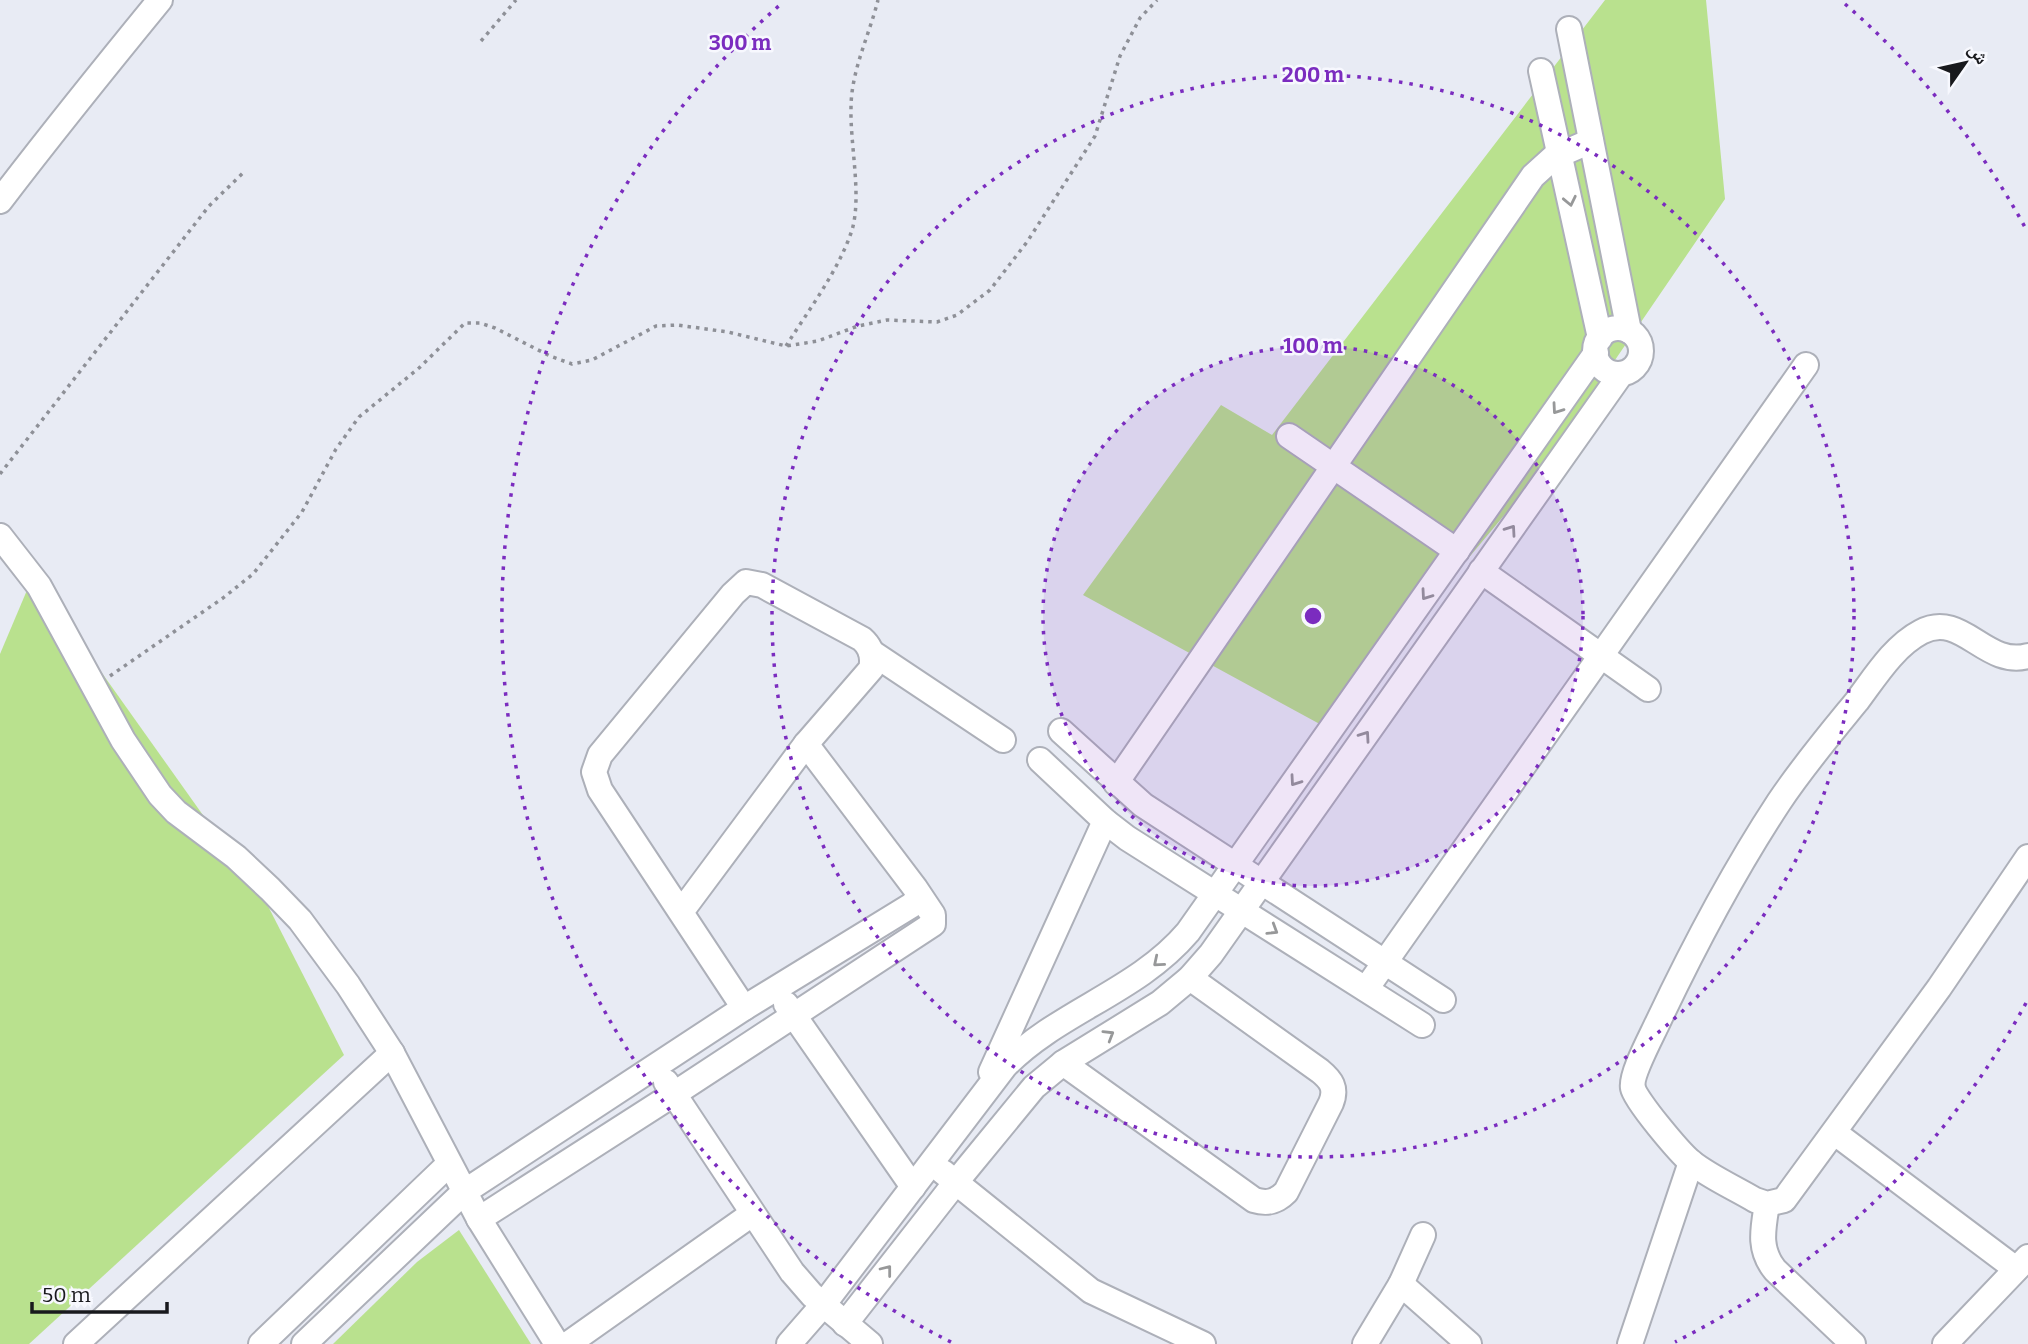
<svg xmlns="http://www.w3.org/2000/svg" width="2028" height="1344" font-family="Bitter,'Noto Naskh Arabic',serif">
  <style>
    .green { fill: #b9e18e }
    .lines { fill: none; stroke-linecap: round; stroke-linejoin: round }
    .minor-casing { stroke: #adb0b9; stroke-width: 28 }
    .path { stroke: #8e9097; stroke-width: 3.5; stroke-dasharray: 3.5 5; stroke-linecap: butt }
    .minor { stroke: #fff; stroke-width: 24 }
    .oneway { stroke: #979899 }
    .ring { fill: none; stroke: #7b2cbf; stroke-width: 3.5; stroke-dasharray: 3.5 7 }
    .centre { fill: #7b2cbf; stroke: #f7f8fe; stroke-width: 3.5 }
    .ring-label { font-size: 21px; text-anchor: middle; font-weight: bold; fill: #7b2cbf; stroke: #f7f8fe; stroke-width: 5; stroke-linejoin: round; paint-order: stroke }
  </style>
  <rect width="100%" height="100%" fill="#e8ebf4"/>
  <!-- green -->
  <g class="green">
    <polygon points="1605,0 1706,0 1725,199 1531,483 1327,728 1083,595 1221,405 1272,435"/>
    <polygon points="33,576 269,908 344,1055 29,1344 0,1344 0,654"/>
    <polygon points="459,1230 531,1344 333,1344 417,1262"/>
  </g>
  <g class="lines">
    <defs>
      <g id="minor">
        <polyline points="1569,29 1629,331"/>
        <polyline points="1541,71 1600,338"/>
        <path d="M0 201C52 133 106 66 160 0"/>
        <circle cx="1618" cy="351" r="23"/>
        <polyline points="1289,436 1457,551"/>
        <polyline points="0,536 39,586 123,740 160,795 176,812 236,857 270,889 300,920 348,985 392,1053 479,1219 557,1344"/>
        <polyline points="1481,571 1648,689"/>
        <polyline points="871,652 1003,740"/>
        <path d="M2028 656C1985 668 1962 610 1921 632 1894 646 1875 677 1857 701 1830 734 1803 766 1779 802 1733 872 1693 948 1657 1024 1651 1037 1630 1076 1633 1088 1635 1100 1680 1153 1691 1162 1710 1177 1735 1188 1755 1200L1767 1204 1784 1200 1939 988 2028 857"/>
        <polyline points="1061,731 1143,805 1443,1000"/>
        <polyline points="1040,760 1105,821 1127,838 1422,1025"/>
        <polyline points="1116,783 1533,176 1554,157 1591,141"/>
        <path d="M681 912 806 744 871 669C874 657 871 647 862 639L762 585 746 582 733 594 600 755 594 772 600 790 744 1008"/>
        <polyline points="1366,989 1806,365"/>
        <polyline points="786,1004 913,1187"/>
        <path d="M1063 1063 1254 1200C1267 1204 1276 1202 1286 1192L1331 1103C1337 1088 1331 1080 1320 1071L1190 978"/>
        <polyline points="991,1072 1105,821"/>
        <polyline points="666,1082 792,1272 812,1295 870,1344"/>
        <polyline points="1835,1133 2016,1269"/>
        <polyline points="943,1172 1091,1291 1203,1344"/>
        <path d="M1767 1204C1763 1229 1758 1249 1775 1270L1853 1344"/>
        <polyline points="479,1219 674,1094 933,924 933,915 915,888 806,744"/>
        <polyline points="1401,1284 1469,1344"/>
        <polyline points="845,1324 956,1182 1034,1087 1063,1063 1160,1003 1190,978 1211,954 1621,374"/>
        <polyline points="76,1344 392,1053"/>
        <polyline points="261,1344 449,1164"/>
        <polyline points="304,1344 464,1192 744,1008 912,905 919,896"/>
        <polyline points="568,1344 752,1214"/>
        <path d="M789 1344 823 1305 1005 1066C1059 1011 1137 992 1188 932L1596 353"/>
        <polyline points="1365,1344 1401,1284 1423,1235"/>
        <polyline points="1630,1344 1691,1162"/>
        <polyline points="1945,1344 2028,1257"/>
      </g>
    </defs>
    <!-- minor casing -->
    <use href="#minor" class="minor-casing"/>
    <!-- path -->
    <g class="path">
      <polyline points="481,41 516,0"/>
      <path d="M786 346C808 311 839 270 852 230 862 196 850 145 851 108 851 71 869 36 878 0"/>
      <polyline points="0,474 209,206 245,171"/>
      <polyline points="110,676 223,598 253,574 302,512 336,449 359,417 419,368 465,323 480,323 495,328 550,356 572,364 592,360 656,326 677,325 728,332 786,346 818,341 858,326 887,320 937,322 957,315 990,290 1027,242 1095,136 1120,56 1140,18 1157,0"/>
    </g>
    <!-- minor -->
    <use href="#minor" class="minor"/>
  </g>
  <!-- one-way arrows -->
  <defs><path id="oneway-chevron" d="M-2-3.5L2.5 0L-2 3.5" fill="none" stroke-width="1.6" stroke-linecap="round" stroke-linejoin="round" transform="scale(1.75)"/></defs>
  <g class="oneway">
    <use href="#oneway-chevron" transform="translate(1570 201) rotate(78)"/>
    <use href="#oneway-chevron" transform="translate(1557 409) rotate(125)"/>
    <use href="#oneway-chevron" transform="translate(1511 530) rotate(-55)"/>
    <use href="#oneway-chevron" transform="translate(1426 595) rotate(125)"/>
    <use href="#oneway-chevron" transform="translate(1365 736) rotate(-55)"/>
    <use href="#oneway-chevron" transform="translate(1295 781) rotate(125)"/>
    <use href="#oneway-chevron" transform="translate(1273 930) rotate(32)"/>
    <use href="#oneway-chevron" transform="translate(1158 962) rotate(140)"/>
    <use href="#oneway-chevron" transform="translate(1109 1035) rotate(-31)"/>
    <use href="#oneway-chevron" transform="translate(887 1270) rotate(-52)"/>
  </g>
  <!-- distance rings -->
  <circle cx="1313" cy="616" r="270" fill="#7b2cbf" fill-opacity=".12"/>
  <g class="ring">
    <circle cx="1313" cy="616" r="270"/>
    <circle cx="1313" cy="616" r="541"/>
    <path d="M2026 1003A811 811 0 0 1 1675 1342M951 1342A811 811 0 0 1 781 4M1845 4A811 811 0 0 1 2026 229"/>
  </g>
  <circle cx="1313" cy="616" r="10" class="centre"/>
  <g class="ring-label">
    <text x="740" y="50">300 m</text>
    <text x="1313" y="82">200 m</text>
    <text x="1313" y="353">100 m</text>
  </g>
  <!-- north arrow -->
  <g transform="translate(1965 63) rotate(56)" stroke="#f7f8fe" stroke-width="5" paint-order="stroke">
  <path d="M0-5L12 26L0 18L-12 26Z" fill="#18191d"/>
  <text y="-10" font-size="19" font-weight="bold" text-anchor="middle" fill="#18191d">ش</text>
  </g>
  <!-- scale -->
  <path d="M32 1302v10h135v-10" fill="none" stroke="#18191d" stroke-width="3.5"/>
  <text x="42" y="1302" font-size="21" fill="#18191d" stroke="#f7f8fe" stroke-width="5" paint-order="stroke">50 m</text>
</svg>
